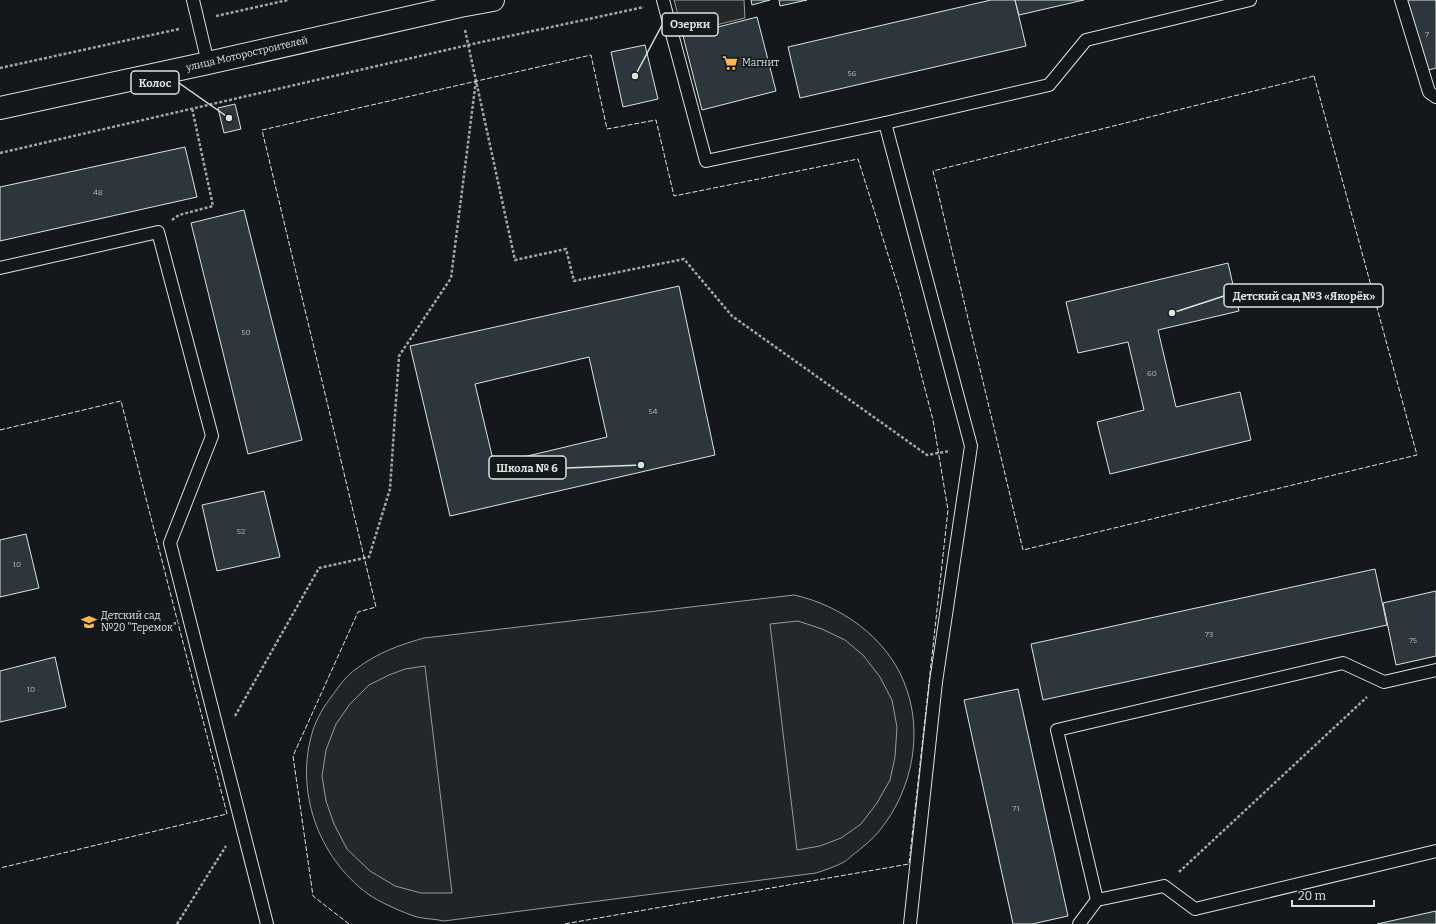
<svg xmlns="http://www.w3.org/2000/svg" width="1436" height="924" font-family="Bitter,serif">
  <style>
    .green { fill: #202428; stroke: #939e99 }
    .parking { fill: #24282b; stroke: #939e99 }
    .building { fill: #2c363c; stroke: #d8e6dc; fill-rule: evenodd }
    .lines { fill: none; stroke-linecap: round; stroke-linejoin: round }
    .service-casing { stroke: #d8e6dc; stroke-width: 14 }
    .tertiary-casing { stroke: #d8e6dc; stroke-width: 24 }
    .path { stroke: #9da8a2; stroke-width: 2.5; stroke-dasharray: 3 2; stroke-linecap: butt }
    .service { stroke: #14181c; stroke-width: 12 }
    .tertiary { stroke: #14181c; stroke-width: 22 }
    .fence { stroke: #d8e6dc; stroke-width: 1; stroke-dasharray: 5 2; stroke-linecap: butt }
    .labels { text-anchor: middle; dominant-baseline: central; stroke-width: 3; stroke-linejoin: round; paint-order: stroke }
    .number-label { font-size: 8px; fill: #adbab4 }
    .street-label { font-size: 10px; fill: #d8e6dc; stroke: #14181c }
    .poi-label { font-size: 10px; fill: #d8e6dc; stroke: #14181c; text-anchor: start }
    .leader { fill: none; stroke: #d8e6dc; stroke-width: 1.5 }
    .callout-dot { fill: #d8e6dc; stroke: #14181c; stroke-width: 1.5 }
    .callout { fill: #14181c; stroke: #d8e6dc; stroke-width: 1.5 }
    .callout-label { font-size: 11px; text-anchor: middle; font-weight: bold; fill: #d8e6dc }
  </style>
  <rect width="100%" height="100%" fill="#14181c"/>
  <!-- green -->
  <path class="green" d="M794 595C840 605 886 637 904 682 924 731 913 789 880 830 874 838 866 844 858 851 853 854 849 859 844 862 835 867 825 870 816 873L444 921C435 919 426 919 417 917 404 913 379 902 368 894 318 857 294 790 313 730 317 718 324 706 332 696 339 686 346 676 356 669 377 653 399 645 424 638Z"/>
  <!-- parking -->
  <g class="parking">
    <polygon points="674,0 744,0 745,18 683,33"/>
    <polygon points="798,621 822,629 845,640 863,655 880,677 892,700 897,727 895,757 890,780 877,803 861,824 841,838 820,846 797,850 770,624"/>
    <polygon points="425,666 452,893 421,893 395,886 370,871 347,849 334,824 326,801 322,776 326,750 336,724 350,704 369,685 389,675 405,669"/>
  </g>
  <!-- building -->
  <g class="building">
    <polygon points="751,0 770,0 752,5"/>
    <polygon points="779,0 807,0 780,6"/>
    <polygon points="991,0 1015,0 1026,46 800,98 788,47"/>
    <polygon points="1015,0 1084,0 1019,15"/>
    <polygon points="1406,0 1436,0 1436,68 1428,70"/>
    <polygon points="757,17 776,91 702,110 683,36"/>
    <polygon points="645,45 658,99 623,107 611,52"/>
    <polygon points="235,104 241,129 224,133 218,108"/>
    <polygon points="185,147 197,197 0,241 0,187"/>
    <polygon points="244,210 302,440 248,454 191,223"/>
    <polygon points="1228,263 1239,311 1158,330 1176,407 1240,392 1251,440 1110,474 1097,422 1144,410 1128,342 1078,353 1066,302"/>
    <path d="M679 286 715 455 450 516 410 346ZM589 357 607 437 494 464 475 384Z"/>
    <polygon points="264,491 280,557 217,571 202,505"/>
    <polygon points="26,534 39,588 0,597 0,540"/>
    <polygon points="1375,569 1387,625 1043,700 1031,644"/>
    <polygon points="1436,591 1436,656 1396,665 1383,603"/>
    <polygon points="55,657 66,707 0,722 0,671"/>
    <polygon points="1018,689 1068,916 1032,924 1013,924 964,700"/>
    <polygon points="1436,911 1436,924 1377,924"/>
  </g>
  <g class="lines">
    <defs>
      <g id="service">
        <polyline points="193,0 208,63"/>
        <polyline points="663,0 706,161 885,123 1049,85 1086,40 1250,0"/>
        <polyline points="1401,0 1429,92 1436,97"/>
        <polyline points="885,123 971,446 936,682 910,924"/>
        <polyline points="0,268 158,232 212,436 170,543 267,924"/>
        <polyline points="1097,900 1057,730 1343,663 1384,682 1436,670"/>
        <polyline points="1079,924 1097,900 1164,886 1195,909 1436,851"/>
      </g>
      <polyline id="tertiary" points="0,108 208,63 460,6 493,0"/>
    </defs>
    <!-- service casing -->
    <use href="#service" class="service-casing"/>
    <!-- tertiary casing -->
    <use href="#tertiary" class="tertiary-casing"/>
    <!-- path -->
    <g class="path">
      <polyline points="216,16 288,0"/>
      <polyline points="465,30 515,260 566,249 574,281 684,259 732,316 927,455 950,451"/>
      <polyline points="0,68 179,29"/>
      <polyline points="0,153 468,45 644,7"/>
      <polyline points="172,220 179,215 213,206 192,108"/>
      <polyline points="235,716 319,568 369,557 390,489 399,356 451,278 476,80"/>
      <polyline points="1179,872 1367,697"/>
      <polyline points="177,924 226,846"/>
    </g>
    <!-- service -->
    <use href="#service" class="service"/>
    <!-- tertiary -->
    <use href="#tertiary" class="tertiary"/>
    <!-- fence -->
    <g class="fence">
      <polygon points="1314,76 1417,455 1023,550 933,171"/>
      <polyline points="0,430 121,401 227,814 0,868"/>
      <polyline points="349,924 313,896 293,756 358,612 376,607 262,130 591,55 607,129 656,120 674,196 858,159 900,293 933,420 948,510 909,864 564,924"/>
    </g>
  </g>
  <!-- icons -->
  <defs>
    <symbol id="supermarket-bare" viewBox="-9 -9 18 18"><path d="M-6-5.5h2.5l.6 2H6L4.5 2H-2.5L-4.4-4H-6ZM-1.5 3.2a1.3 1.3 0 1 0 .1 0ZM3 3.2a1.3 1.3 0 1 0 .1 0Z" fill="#ffb74d" stroke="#14181c" stroke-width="2.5" paint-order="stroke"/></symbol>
    <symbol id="school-bare" viewBox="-9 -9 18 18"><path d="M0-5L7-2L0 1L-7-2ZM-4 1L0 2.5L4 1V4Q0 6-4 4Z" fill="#ffb74d" stroke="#14181c" stroke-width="2.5" paint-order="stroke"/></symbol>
  </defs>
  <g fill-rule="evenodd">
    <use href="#supermarket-bare" x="719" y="52" width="22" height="22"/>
    <use href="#school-bare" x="78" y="611" width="22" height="22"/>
  </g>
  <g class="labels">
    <!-- number labels -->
    <g class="number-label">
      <text x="1427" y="34">7</text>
      <text x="852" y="73">56</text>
      <text x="98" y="192">48</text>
      <text x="246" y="332">50</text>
      <text x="1152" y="373">60</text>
      <text x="653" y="411">54</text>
      <text x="241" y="531">52</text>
      <text x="17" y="564">10</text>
      <text x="1209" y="634">73</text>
      <text x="1413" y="640">75</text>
      <text x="31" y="689">10</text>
      <text x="1016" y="808">71</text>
    </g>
    <!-- street labels -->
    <g class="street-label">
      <text transform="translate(247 54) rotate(-13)">улица Моторостроителей</text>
    </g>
    <!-- poi labels -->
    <g class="poi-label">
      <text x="742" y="63">Магнит</text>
      <text x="101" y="616">Детский сад<tspan x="101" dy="12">№20 "Теремок"</tspan></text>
    </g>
  </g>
  <!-- callouts -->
  <path class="leader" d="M635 76L662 25M229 118L179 83M1172 313L1224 296M641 465L566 468"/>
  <g class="callout-dot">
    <circle cx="635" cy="76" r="4"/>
    <circle cx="229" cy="118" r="4"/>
    <circle cx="1172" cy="313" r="4"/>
    <circle cx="641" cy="465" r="4"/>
  </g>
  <g class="callout">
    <rect x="662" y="13" width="56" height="23" rx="4"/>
    <rect x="131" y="71" width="48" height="23" rx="4"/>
    <rect x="1224" y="284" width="159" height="23" rx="4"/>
    <rect x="489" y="456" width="77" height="23" rx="4"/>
  </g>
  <g class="callout-label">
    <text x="690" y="28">Озерки</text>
    <text x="155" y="87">Колос</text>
    <text x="1304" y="300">Детский сад №3 «Якорёк»</text>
    <text x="527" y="472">Школа № 6</text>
  </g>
  <!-- scale -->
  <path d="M1292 900v6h82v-6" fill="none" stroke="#d8e6dc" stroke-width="2"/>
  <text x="1298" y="900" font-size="12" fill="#d8e6dc" stroke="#14181c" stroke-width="3" paint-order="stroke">20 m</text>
</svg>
